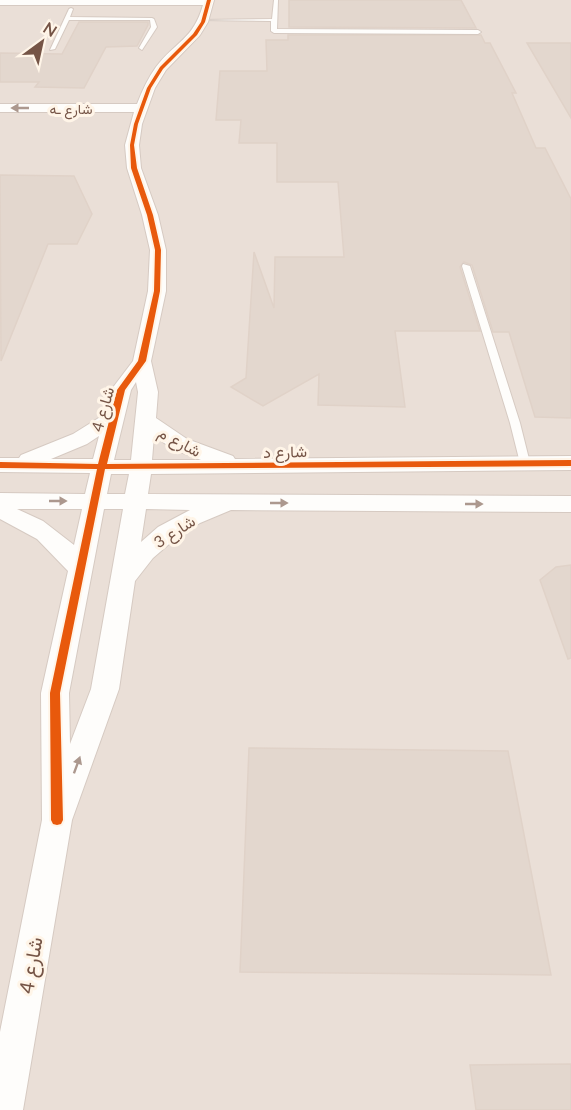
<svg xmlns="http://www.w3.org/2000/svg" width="571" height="1110" font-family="Lato,Vazirmatn,sans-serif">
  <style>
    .industrial { fill: #eadfd7 }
    .building { fill: #e3d7ce; stroke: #e0d2c8; stroke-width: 1.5 }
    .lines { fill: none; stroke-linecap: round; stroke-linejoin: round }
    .service-casing { stroke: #d6cac2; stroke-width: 2 }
    .minor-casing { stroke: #d6cac2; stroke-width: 2 }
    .service { fill: #fefdfb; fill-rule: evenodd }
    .minor { fill: #fefdfb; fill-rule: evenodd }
    .cycleway-casing { stroke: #fff5e8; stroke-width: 4 }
    .cycleway { fill: #e8590c; fill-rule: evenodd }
    .oneway { fill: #ac988e }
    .labels { text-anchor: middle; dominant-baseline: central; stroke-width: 6; stroke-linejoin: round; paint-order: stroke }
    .far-street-label { font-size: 14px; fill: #755446; stroke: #fff5e8 }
    .street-label { font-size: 16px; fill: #755446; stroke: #fff5e8 }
    .near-street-label { font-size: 20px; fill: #755446; stroke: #fff5e8 }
  </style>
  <rect width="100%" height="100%" fill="#f7efe6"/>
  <!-- industrial -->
  <rect class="industrial" x="0" y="0" width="571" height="1110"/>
  <!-- building -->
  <g class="building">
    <polygon points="289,0 461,0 476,28 289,27"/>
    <polygon points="79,22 148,22 148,25 137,46 106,47 84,88 35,87 39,82 0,82 0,53 62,54"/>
    <polygon points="288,35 481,35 485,43 490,43 516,93 512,93 536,148 545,148 571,199 571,418 535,417 509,332 493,332 472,265 464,262 460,267 480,331 395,331 405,407 318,405 319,374 263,406 231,387 246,378 254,252 274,308 275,257 344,257 338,182 277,182 277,143 239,143 241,120 216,120 220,71 267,71 266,40 288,40"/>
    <polygon points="527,43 571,43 571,118"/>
    <polygon points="0,175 74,176 92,214 77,244 48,244 1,361"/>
    <polygon points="571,565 571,658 568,659 540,580 556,567"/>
    <polygon points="249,748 508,751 551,975 240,972"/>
    <polygon points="571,1064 571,1110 476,1110 470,1065"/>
  </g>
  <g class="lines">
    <defs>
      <g id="service">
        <polygon points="274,0 278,0 277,29 478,30 481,32 478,34 274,33 271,31 271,21 202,20 272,19"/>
        <polygon points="71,8 73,9 70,17 152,18 154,19 157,27 142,50 139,48 151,27 150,20 69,20 55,49 50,50 69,9"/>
        <polygon points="463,264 470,266 520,423 530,463 529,465 521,465 520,463 510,423 462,266"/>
      </g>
      <path id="minor" d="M0 0H214L208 22 200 35 166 70 155 88 142 124 139 145 141 168 158 215 166 250V291L151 361 158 392 156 418 187 439 233 456 235 459 571 456V470L151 474 148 494 571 496V512L231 510 200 523 175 539 153 558 135 581 119 689 72 820 23 1110H0V1032L42 820 41 693 68 571 37 539 0 519V493L85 494 90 473 0 472V458H19L21 455 73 434 105 414 111 390 133 361 148 291 150 250 142 215 127 168 125 145 134 112H0V104H137C142 91 148 78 156 67 176 41 193 40 203 5H0ZM136 382 138 392 131 460H114L131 390ZM99 436 93 459H51L87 444ZM154 436 173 449 201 460H152ZM111 474H129L125 494H107ZM17 509H82L74 545 43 521ZM104 509H123L91 689 70 744 69 693ZM146 509 190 510 158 527 141 542Z"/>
    </defs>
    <!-- service casing -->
    <use href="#service" class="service-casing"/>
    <!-- minor casing -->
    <use href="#minor" class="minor-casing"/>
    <!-- service -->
    <use href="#service" class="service"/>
    <!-- minor -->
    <use href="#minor" class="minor"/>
    <defs>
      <polygon id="cycleway" points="207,0 211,0 205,22 197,35 163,69 151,88 138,124 134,145 137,168 153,215 161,250 160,291 146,361 125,390 107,464 571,460 571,466 105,469 60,693 63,820 61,824 57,825 53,824 51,820 50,693 97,469 0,468 0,462 98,464 117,390 138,361 154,291 155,250 147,215 131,168 130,145 134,124 147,88 160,67 193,34 201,22"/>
    </defs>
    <!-- cycleway casing -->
    <use href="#cycleway" class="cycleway-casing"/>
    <!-- cycleway -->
    <use href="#cycleway" class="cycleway"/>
  </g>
  <!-- one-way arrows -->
  <defs><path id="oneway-solid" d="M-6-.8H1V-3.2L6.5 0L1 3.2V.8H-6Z" transform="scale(1.5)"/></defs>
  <g class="oneway">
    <use href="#oneway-solid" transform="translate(20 108) rotate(180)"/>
    <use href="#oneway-solid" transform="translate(58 501)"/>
    <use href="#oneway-solid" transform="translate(279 503)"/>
    <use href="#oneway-solid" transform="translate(474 504)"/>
    <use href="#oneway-solid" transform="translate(77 765) rotate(-70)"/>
  </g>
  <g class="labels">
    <!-- far-street labels -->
    <g class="far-street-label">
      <text x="71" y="108">شارع ـه</text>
    </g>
    <!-- street labels -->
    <g class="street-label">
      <text transform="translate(102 409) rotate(-74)">شارع 4</text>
      <text transform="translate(180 441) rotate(28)">شارع م</text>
      <text transform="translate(285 451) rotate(-1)">شارع د</text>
      <text transform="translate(174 531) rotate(-33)">شارع 3</text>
    </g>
    <!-- near-street labels -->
    <g class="near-street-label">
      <text transform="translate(30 965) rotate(-80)">شارع 4</text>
    </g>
  </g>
  <!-- north arrow -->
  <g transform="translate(42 42) rotate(33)" stroke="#fff5e8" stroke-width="4.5" paint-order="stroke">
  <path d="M0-4.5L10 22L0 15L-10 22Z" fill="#755446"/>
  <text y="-9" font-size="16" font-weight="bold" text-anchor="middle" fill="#755446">N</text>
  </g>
</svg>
